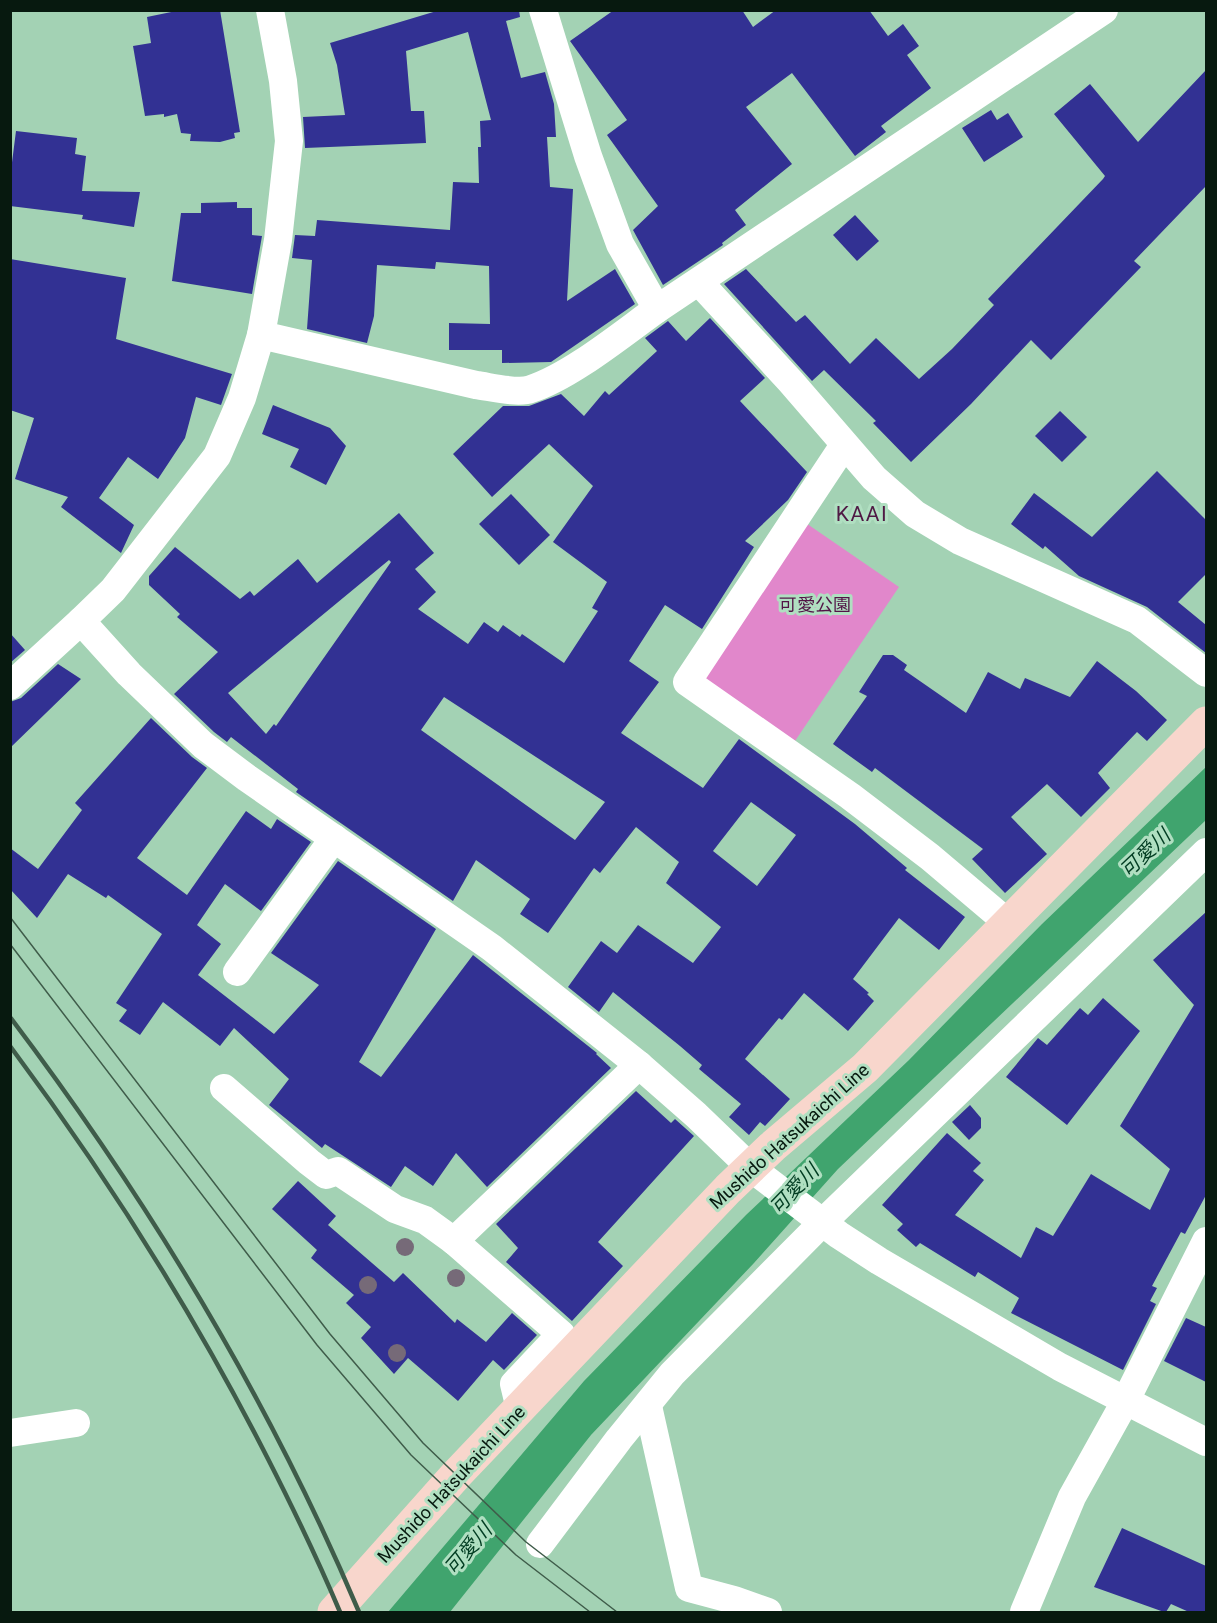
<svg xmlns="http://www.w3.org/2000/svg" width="1217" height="1623" font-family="Roboto,'Noto Sans JP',sans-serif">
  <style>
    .green { fill: #e187cb }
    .water { fill: #40a46e }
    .building { fill: #323193; fill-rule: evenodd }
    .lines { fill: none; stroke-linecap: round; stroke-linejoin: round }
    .minor { stroke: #fff; stroke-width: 28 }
    .secondary { stroke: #f8d6cc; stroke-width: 33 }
    .tram { stroke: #3f5c4a; stroke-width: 1.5 }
    .rail { stroke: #3f5c4a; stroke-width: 4.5 }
    .tree { fill: #766a78 }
    .labels { text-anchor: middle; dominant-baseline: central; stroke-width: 6; stroke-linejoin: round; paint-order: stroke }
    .park-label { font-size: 18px; fill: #521446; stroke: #b0dfc1 }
    .street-label { font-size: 18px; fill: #07190f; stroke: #b0dfc1 }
    .water-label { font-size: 20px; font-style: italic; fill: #013c21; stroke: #b0dfc1 }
    .quarter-label { font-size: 21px; letter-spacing: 1.5px; fill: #4f1944; stroke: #b0dfc1 }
  </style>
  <rect width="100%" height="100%" fill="#a3d2b4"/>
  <!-- green -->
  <polygon class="green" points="800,519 899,587 795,741 698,674"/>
  <!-- water -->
  <polygon class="water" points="1206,767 1206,820 838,1169 754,1263 591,1435 450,1612 388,1612 584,1381 746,1215 909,1060 1042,924"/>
  <!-- building -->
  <g class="building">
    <polygon points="181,10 220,10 240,132 234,133 235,138 220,142 190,141 191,134 181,133 177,114 164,117 164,114 145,116 133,46 151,43 147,17"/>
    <polygon points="440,10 519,10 520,17 506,21 521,78 545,72 554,104 556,137 547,137 550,187 573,189 567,301 615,269 635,304 551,362 502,363 502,350 449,350 449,323 490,324 489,266 436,262 435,269 377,265 374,316 367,343 307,329 312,260 292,258 295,235 315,236 317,220 450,230 453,182 479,183 478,147 481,147 480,121 491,120 468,32 406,51 411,111 424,111 426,143 305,148 303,117 345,115 337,65 330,43"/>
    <polygon points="614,10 742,10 753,27 776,10 869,10 888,36 903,24 919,46 907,55 931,88 881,126 886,132 855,156 792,73 746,107 792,164 735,210 746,225 722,243 723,245 663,285 633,230 658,206 607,135 627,120 570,41"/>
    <polygon points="1206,70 1206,186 1134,261 1141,267 1051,360 1031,340 971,404 911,462 873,423 876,421 824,370 812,381 724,284 746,269 796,322 805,315 850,364 876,338 919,379 952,349 994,305 988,299 1103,179 1105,176 1054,114 1090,84 1138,142"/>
    <polygon points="991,110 997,120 1008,113 1023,137 984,162 962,128"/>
    <polygon points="16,131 77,138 75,154 86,156 82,191 140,192 134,227 82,219 83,215 10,206 10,178"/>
    <polygon points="237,202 237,208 252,208 252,235 262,236 252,294 172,281 181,213 201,213 201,203"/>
    <polygon points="855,215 879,241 857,261 833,235"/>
    <polygon points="10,259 126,278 116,339 232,374 221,405 196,397 185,438 158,479 128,457 99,498 134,525 121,553 61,507 68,497 15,479 34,418 10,410"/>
    <path d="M710 318 765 378 740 401 807 472 788 500 745 541 754 547 702 629 665 605 629 661 659 682 621 733 703 788 739 739 855 824 907 868 905 870 965 917 939 950 899 918 853 979 869 993 867 994 874 1001 848 1031 804 993 782 1020 779 1018 745 1059 790 1099 765 1126 760 1122 749 1135 729 1117 741 1104 699 1069 702 1065 680 1046 613 992 599 1012 568 987 601 941 617 953 638 925 693 963 721 927 666 883 679 862 636 827 600 873 594 868 548 933 520 914 530 899 476 860 453 901 296 792 298 789 231 737 227 742 214 732 174 694 218 652 177 617 180 614 149 585V576L175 547 240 599 250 591 254 596 298 559 317 583 399 513 434 553 415 569 436 592 418 609 468 644 484 622 498 632 503 625 520 637 522 634 564 663 598 611 592 608 607 582 553 542 593 486 549 444 492 497 453 454 503 406H529L561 394 584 416 605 391 609 395 657 351 645 338 668 321 686 341ZM389 560 391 562 276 726 274 724 266 734 228 693ZM444 697 605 802 575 840 421 730ZM751 802 796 835 757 886 713 851Z"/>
    <polygon points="273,405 330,428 346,446 326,485 290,467 299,449 262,434"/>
    <polygon points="1060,411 1087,437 1062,462 1035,436"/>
    <polygon points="1157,471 1206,520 1206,574 1178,602 1206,625 1206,653 1147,607 1079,576 1045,546 1043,549 1011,524 1034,493 1092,537"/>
    <polygon points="511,494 550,535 519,565 479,524"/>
    <polygon points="10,633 25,650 10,663"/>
    <polygon points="883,655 893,655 907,665 904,670 966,713 988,672 1020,689 1025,678 1070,697 1097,661 1136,691 1167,720 1147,741 1137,732 1098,773 1110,788 1081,817 1047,784 1011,817 1047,854 1005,893 972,859 983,849 875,768 872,772 833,744 867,696 859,692"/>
    <polygon points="58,664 81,679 10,748 10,702 21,698"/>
    <polygon points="151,718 192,757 207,768 137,858 187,895 246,811 271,829 277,819 311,842 261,911 225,884 197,925 221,944 198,975 274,1034 319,985 271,953 338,861 436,929 359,1062 381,1077 473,955 597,1053 596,1054 611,1068 487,1187 456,1153 433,1186 405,1166 391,1187 325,1144 322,1148 269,1105 289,1079 234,1028 220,1046 163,1002 140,1035 119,1021 127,1010 116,1003 162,934 108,895 106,898 68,874 37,918 10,889 10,848 38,869 82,810 75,803"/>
    <polygon points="1206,912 1206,1195 1185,1234 1181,1232 1152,1286 1157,1288 1150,1301 1156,1304 1123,1370 1011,1313 1019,1298 978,1272 975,1277 920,1243 916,1247 897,1230 903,1224 882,1205 947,1133 981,1163 973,1171 984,1180 955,1215 1021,1258 1036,1227 1053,1236 1091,1174 1150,1210 1170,1169 1120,1126 1194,1005 1153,960"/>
    <polygon points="1103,998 1140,1031 1067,1125 1006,1077 1038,1038 1047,1045 1080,1008 1088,1015"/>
    <polygon points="636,1091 671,1123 675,1119 694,1136 598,1242 623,1266 572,1321 506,1262 518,1248 496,1224"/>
    <polygon points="970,1105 981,1118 981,1128 969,1140 952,1122"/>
    <polygon points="298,1181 336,1216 328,1225 394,1282 403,1273 455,1323 457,1319 486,1342 512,1313 537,1335 504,1370 493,1360 458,1401 408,1358 394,1374 361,1338 371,1327 346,1303 354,1295 311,1258 317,1250 272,1209"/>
    <polygon points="1186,1318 1206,1327 1206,1382 1164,1361"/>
    <polygon points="1122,1528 1206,1566 1206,1612 1189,1612 1171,1604 1166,1612 1164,1612 1094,1587"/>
  </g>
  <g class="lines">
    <!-- minor -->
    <g class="minor">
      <polyline points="270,10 283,81 289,141 278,240 261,335 242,398 217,456 113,590 81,621 129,674 203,745 247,778 492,948 639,1065 696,1115 751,1168 839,1235 879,1261 1060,1367 1206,1442"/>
      <polyline points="543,10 588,156 620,244 657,309"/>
      <polyline points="699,282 791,382 874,478 915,514 960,541 1137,620 1206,673"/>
      <path d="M261 335 476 385C491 387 518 394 531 389 571 376 622 334 657 309L1104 10"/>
      <polyline points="844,445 687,682 850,796 930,857 1008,923"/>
      <polyline points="10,686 81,621"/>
      <polyline points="237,972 334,838"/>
      <polyline points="224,1088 309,1162 326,1175 338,1171 395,1209 425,1220 454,1241 561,1334 514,1384 520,1409"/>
      <polyline points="454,1241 639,1065"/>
      <polyline points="648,1406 689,1588 734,1600 768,1612"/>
      <polyline points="10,1433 76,1423"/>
      <polyline points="540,1544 619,1439 672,1374 822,1223 1206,852"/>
      <polyline points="1024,1612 1072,1497 1126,1400 1206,1241"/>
    </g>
    <!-- secondary -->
    <polyline class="secondary" points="334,1612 456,1475 728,1189 772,1147 865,1068 1206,723"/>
    <!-- tram -->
    <g class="tram">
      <polyline points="10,917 330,1334 423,1443 526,1542 617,1612"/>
      <polyline points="10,944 317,1345 411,1455 516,1555 590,1612"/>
    </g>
    <!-- rail -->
    <g class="rail">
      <path d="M10 1017C149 1201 269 1399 359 1612"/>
      <path d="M10 1046C107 1176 193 1312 267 1457 293 1508 318 1560 340 1612"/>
    </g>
  </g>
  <!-- trees -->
  <g class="tree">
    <circle cx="405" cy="1247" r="9"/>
    <circle cx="456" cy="1278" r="9"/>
    <circle cx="368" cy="1285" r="9"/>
    <circle cx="397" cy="1353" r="9"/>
  </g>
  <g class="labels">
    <!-- park labels -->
    <g class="park-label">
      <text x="815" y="604">可愛公園</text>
    </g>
    <!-- street labels -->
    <g class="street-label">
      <text transform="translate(789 1136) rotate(-42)">Mushido Hatsukaichi Line</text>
      <text transform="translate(451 1484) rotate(-47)">Mushido Hatsukaichi Line</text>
    </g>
    <!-- water labels -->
    <g class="water-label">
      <text transform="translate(1145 853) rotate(-43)">可愛川</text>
      <text transform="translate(794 1189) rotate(-46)">可愛川</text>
      <text transform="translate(468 1549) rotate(-49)">可愛川</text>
    </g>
    <!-- quarter labels -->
    <g class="quarter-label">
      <text x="862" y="514">KAAI</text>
    </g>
  </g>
  <!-- border -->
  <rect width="1217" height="1623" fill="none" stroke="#07190f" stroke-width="24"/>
</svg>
